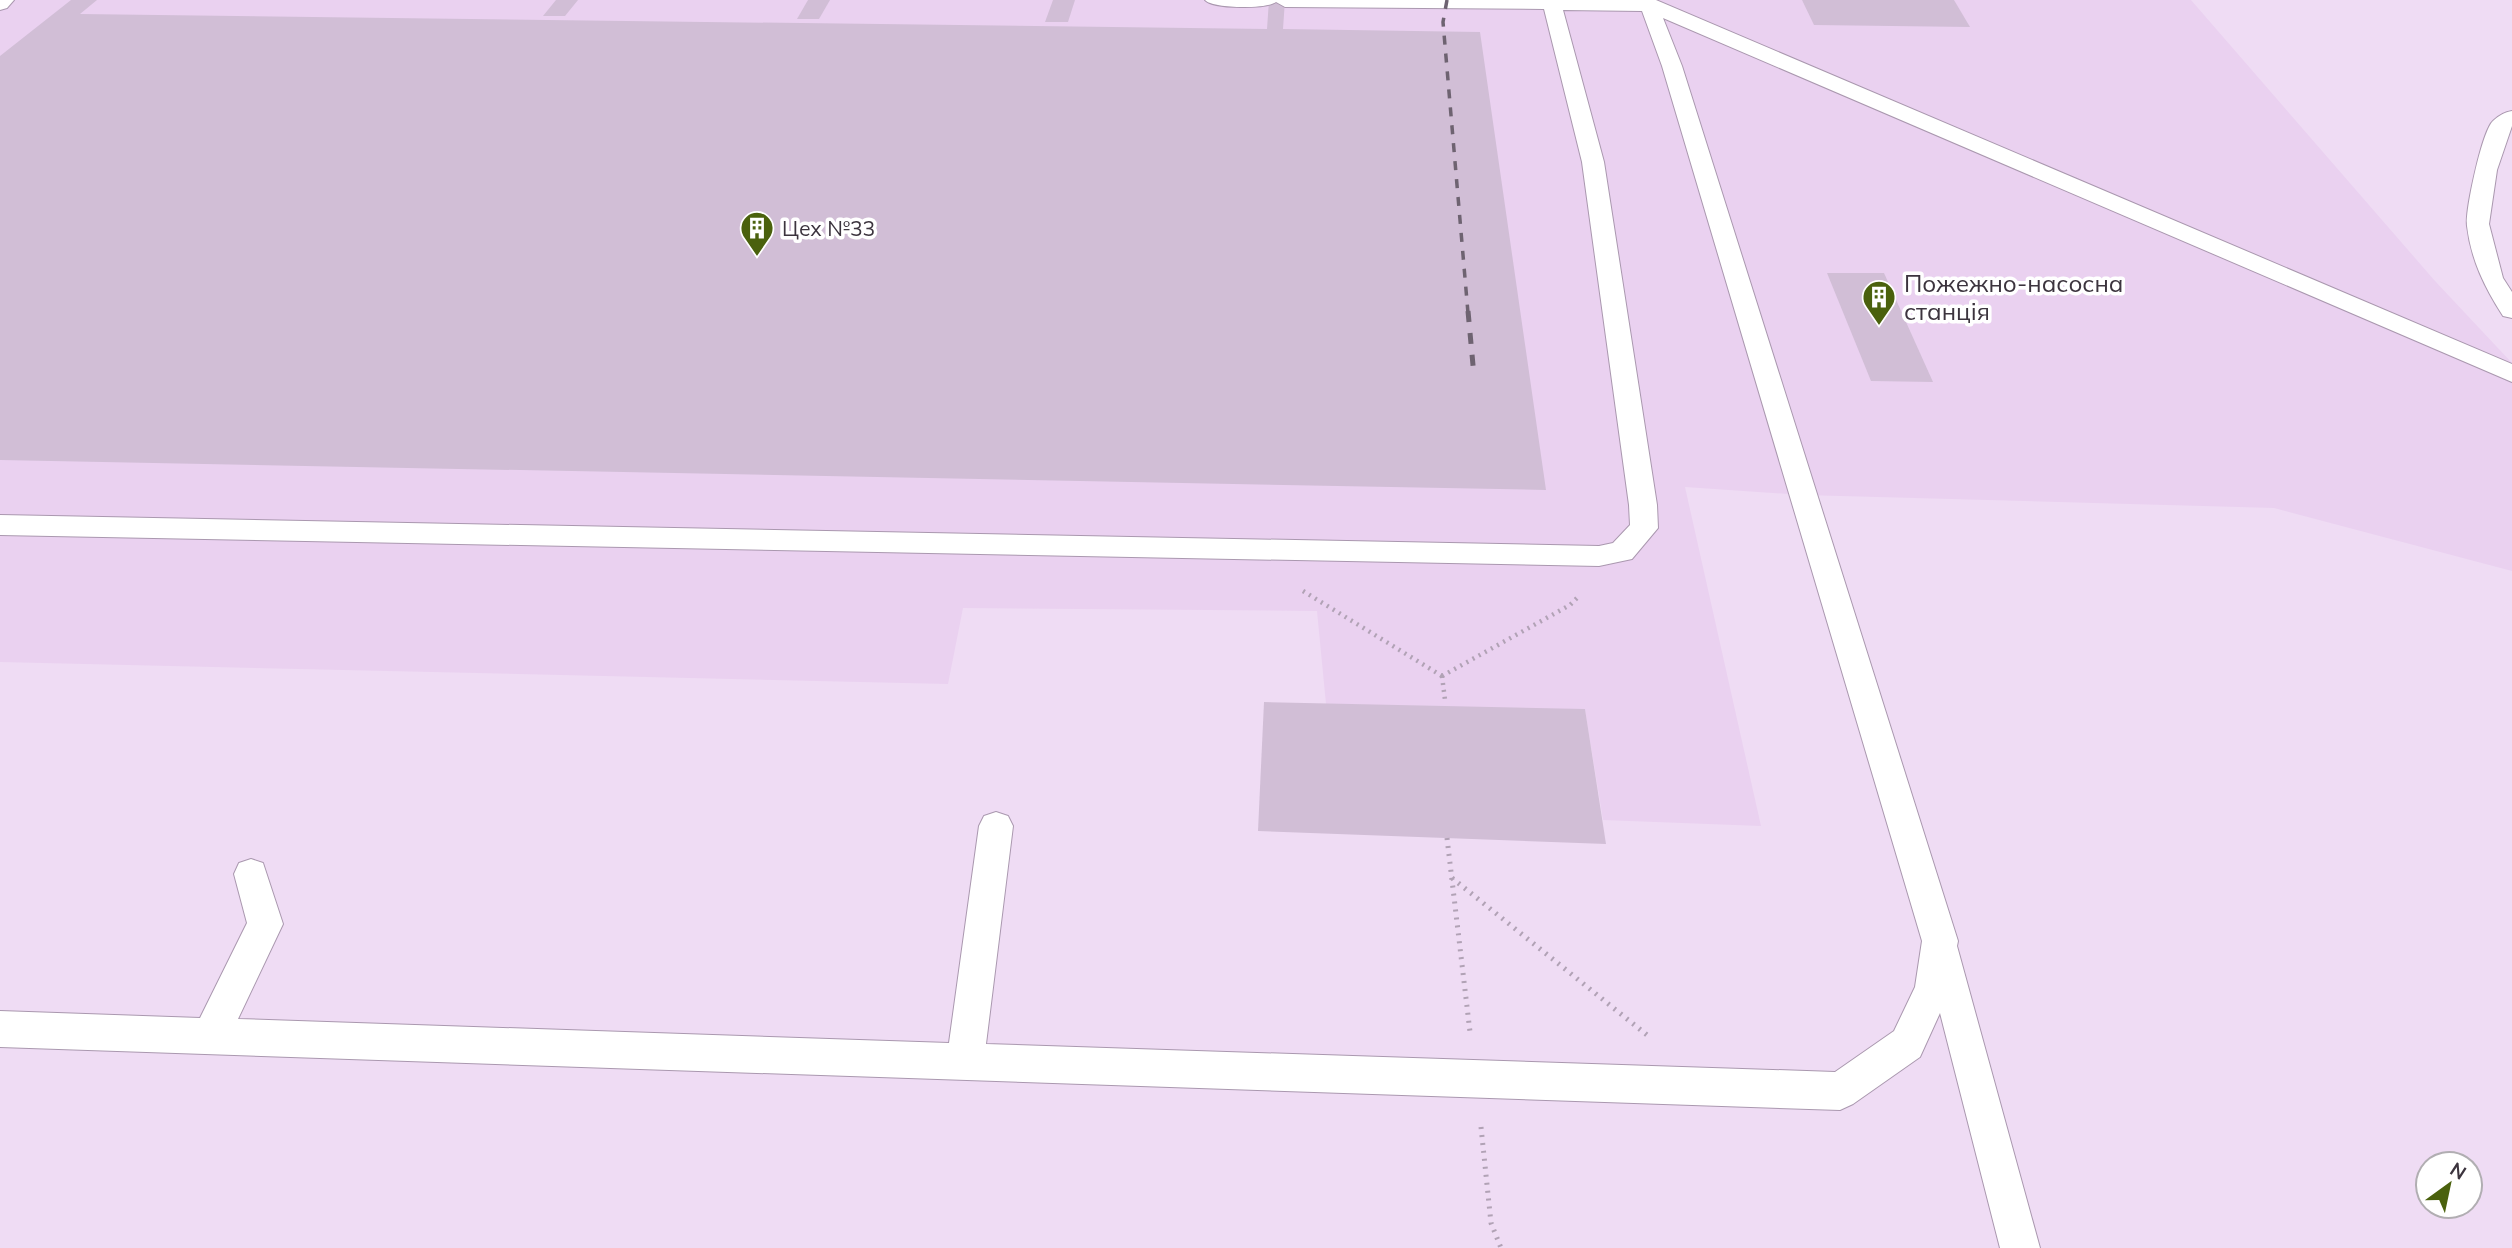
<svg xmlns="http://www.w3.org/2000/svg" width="2512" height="1248" font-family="Mulish,sans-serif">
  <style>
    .built { fill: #ead1f0 }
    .building { fill: #d1bed6 }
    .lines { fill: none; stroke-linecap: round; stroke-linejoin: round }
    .lane-casing { stroke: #aa98af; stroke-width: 2 }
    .path-far1 { stroke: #b1a2b5; stroke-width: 4.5; stroke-dasharray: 2 5; stroke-linecap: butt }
    .path { stroke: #b1a2b5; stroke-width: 5; stroke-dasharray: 2 6; stroke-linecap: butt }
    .lane { fill: #fff; fill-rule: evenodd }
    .rail-far1 { stroke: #6e6371; stroke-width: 3.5; stroke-dasharray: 9 9; stroke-linecap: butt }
    .rail { stroke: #6e6371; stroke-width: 5; stroke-dasharray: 11 11; stroke-linecap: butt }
    .labels { text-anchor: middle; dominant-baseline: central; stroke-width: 7; stroke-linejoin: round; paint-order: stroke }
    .far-poi-label { font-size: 21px; fill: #3c343e; stroke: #fff; text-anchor: start }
    .poi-label { font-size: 24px; fill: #3c343e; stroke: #fff; text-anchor: start }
  </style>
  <rect width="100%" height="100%" fill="#efdcf4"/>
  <!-- built -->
  <polygon class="built" points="0,0 2191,0 2435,281 2512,363 2512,571 2274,508 1804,495 1685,487 1761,826 1603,820 1585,710 1326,704 1317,611 963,608 948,684 0,662"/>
  <!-- building -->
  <g class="building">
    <polygon points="71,0 97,0 80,14 1267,29 1269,0 1285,0 1283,29 1480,32 1546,490 0,460 0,56"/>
    <polygon points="556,0 578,0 565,16 543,16"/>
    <polygon points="808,0 830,0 819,19 797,19"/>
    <polygon points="1053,0 1075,0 1068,22 1045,22"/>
    <polygon points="1802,0 1954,0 1970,27 1814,25"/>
    <polygon points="1827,273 1884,273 1933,382 1871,381"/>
    <polygon points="1264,702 1585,709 1606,844 1258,831"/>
  </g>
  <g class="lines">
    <defs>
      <g id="lane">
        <polygon points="0,0 14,0 7,8 0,10"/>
        <path d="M1205 0H1656L2512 364V382L1663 18 1682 66 1958 941 1957 946 2040 1248H2000L1940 1013 1920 1057 1853 1104 1840 1110 0 1047V1011L200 1018 247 923 234 874 239 863 251 859 263 863 283 924 238 1019 949 1043 979 826 984 816 996 812 1008 816 1013 826 986 1044 1835 1072 1894 1031 1915 987 1922 941 1662 66 1642 11 1563 10 1604 162 1657 505 1658 528 1632 559 1599 566 0 535V515L1599 546 1613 543 1630 525 1629 505 1582 162 1544 9 1285 7 1276 2C1267 9 1213 9 1205 0Z"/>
        <path d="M2512 111V126L2497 170 2489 224 2503 278 2512 292V318L2503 316C2485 288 2471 260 2467 226 2465 211 2482 131 2493 121 2498 116 2505 112 2512 111Z"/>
      </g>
    </defs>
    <!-- lane casing -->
    <use href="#lane" class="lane-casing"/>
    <!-- path-far1 -->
    <g class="path-far1">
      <polyline points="1303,591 1442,676"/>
      <polyline points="1442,676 1570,605 1580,595"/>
      <polyline points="1442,676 1445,700"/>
    </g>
    <!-- path -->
    <g class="path">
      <polyline points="1447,838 1470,1032"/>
      <polyline points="1452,878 1647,1035"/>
      <polyline points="1481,1127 1491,1223 1501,1248"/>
    </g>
    <!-- lane -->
    <use href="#lane" class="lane"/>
    <!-- rail-far1 -->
    <polyline class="rail-far1" points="1447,0 1443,22 1468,313"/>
    <!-- rail -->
    <polyline class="rail" points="1468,311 1474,376"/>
  </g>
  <!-- icons -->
  <defs>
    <symbol id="building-pin" viewBox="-11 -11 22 30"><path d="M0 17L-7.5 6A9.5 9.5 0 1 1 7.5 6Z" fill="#4a610d" stroke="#fff"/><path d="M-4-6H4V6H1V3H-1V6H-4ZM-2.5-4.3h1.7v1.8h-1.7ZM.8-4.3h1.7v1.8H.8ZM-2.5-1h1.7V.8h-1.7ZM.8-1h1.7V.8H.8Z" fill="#fff"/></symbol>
  </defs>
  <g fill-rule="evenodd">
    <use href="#building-pin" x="738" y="209" width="38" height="52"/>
    <use href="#building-pin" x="1860" y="278" width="38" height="52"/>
  </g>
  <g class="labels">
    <!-- far-poi labels -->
    <g class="far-poi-label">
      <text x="782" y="228">Цех №33</text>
    </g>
    <!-- poi labels -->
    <g class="poi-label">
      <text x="1904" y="283">Пожежно-насосна<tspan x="1904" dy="28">станція</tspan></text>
    </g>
  </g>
  <!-- north arrow -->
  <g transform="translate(2449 1185) rotate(33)"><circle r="33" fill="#ffffff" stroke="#b1aeb2" stroke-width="2"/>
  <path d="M0-5L12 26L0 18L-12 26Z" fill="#4a610d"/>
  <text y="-10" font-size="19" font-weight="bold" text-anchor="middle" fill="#3c343e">N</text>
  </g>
</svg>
